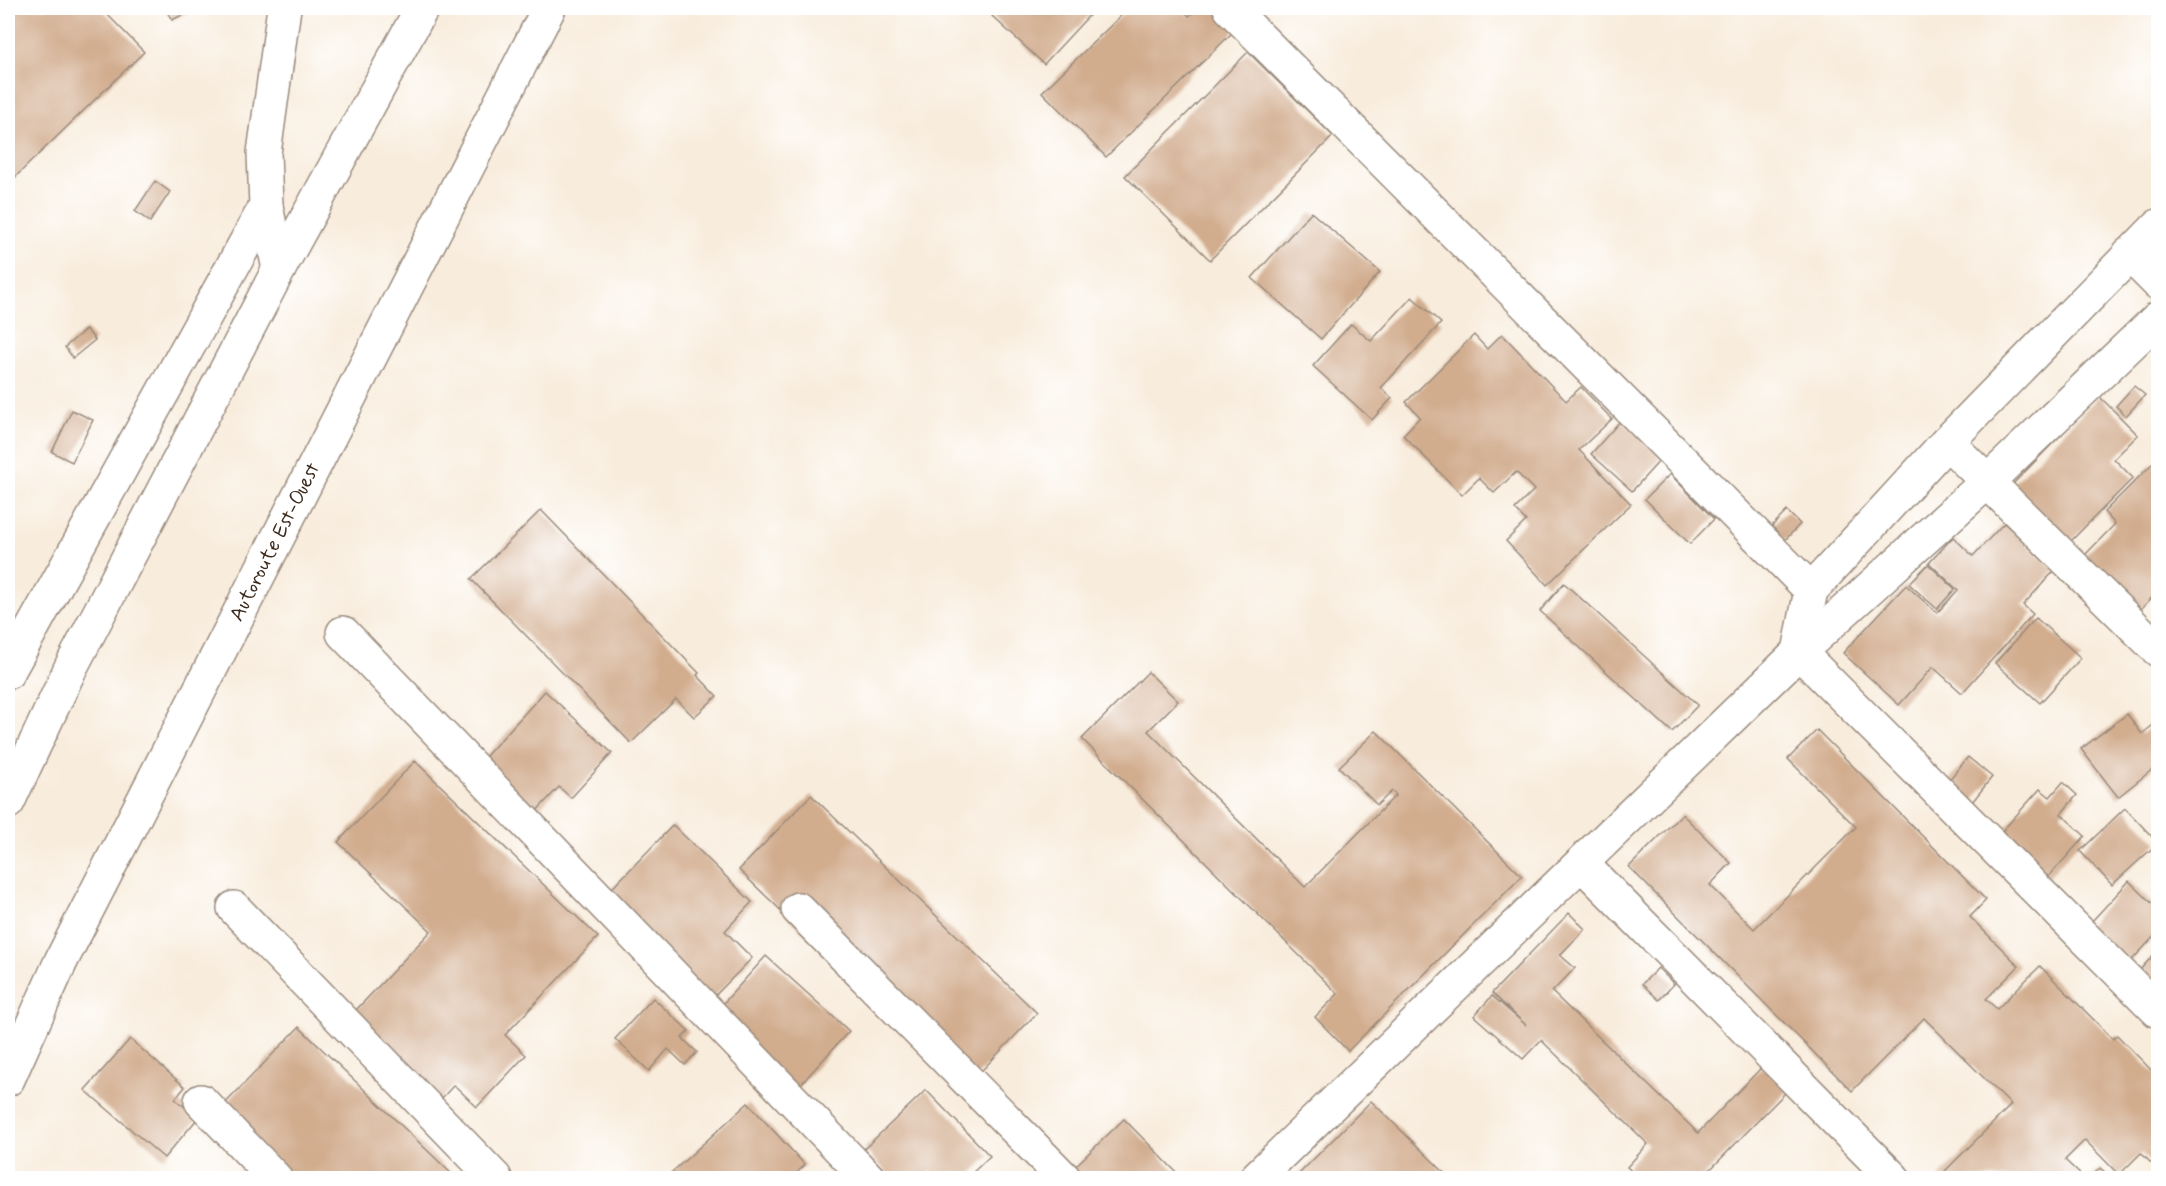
<svg xmlns="http://www.w3.org/2000/svg" width="2166" height="1186" font-family="Mynerve,sans-serif">
  <style>
    .building { fill: #d1ac8d }
    .lines { fill: none; stroke-linecap: round; stroke-linejoin: round }
    .minor-casing { stroke: #9a8b7d; stroke-width: 36 }
    .highway-casing { stroke: #9a8b7d; stroke-width: 36 }
    .minor { stroke: #fff; stroke-width: 33 }
    .highway { stroke: #fff; stroke-width: 33 }
    .labels { text-anchor: middle; dominant-baseline: central; stroke-width: 4.5; stroke-linejoin: round; paint-order: stroke }
    .street-label { font-size: 21px; fill: #3b2a1e; stroke: #fff }
  </style>
  <rect width="100%" height="100%" fill="#fff"/>
  <filter id="ink" filterUnits="userSpaceOnUse"><feTurbulence type="fractalNoise" baseFrequency=".0167" numOctaves="2"/><feDisplacementMap in="SourceGraphic" scale="12" xChannelSelector="R" yChannelSelector="G"/><feConvolveMatrix kernelMatrix="1 2 1 2 8 2 1 2 1" color-interpolation-filters="sRGB"/></filter>
  <filter id="wash" filterUnits="userSpaceOnUse"><feTurbulence type="fractalNoise" baseFrequency=".008" numOctaves="4" result="noise"/><feDisplacementMap in="SourceGraphic" scale="24" xChannelSelector="R" yChannelSelector="G"/><feGaussianBlur stdDeviation="1.35" result="paint"/><feColorMatrix in="noise" values="0 0 0 0 0 0 0 0 0 0 0 0 0 0 0 0 0 1.4 0 .05"/><feComposite in="paint" operator="in"/></filter>
  <g filter="url(#wash)">
    <rect width="100%" height="100%" fill="#f8ecdc"/>
    <g id="blocks">
      <!-- building -->
      <g class="building">
        <polygon points="8,8 101,8 144,52 8,184"/>
        <polygon points="165,8 197,8 172,20"/>
        <polygon points="1000,8 1096,8 1044,64 992,16"/>
        <polygon points="1129,8 1181,8 1189,16 1198,8 1215,8 1236,29 1106,157 1042,92"/>
        <polygon points="1248,52 1333,136 1210,260 1125,176"/>
        <polygon points="155,181 170,192 150,222 135,211"/>
        <polygon points="1311,212 1380,272 1321,339 1252,278"/>
        <polygon points="1412,297 1441,323 1381,388 1392,398 1372,420 1313,366 1351,324 1371,341"/>
        <polygon points="86,329 95,340 73,358 65,347"/>
        <polygon points="1502,334 1566,401 1581,387 1612,419 1579,450 1631,504 1547,585 1506,541 1526,521 1515,509 1534,490 1516,472 1494,493 1479,478 1462,495 1403,435 1420,417 1406,402 1474,335 1487,349"/>
        <polygon points="2134,386 2145,395 2126,416 2116,406"/>
        <polygon points="2099,396 2138,435 2114,459 2133,478 2068,544 2010,487"/>
        <polygon points="72,410 93,420 72,462 52,452"/>
        <polygon points="1621,420 1662,458 1632,491 1591,454"/>
        <polygon points="2153,463 2158,468 2158,591 2141,609 2085,555 2115,524 2104,512"/>
        <polygon points="1670,474 1714,519 1690,544 1645,499"/>
        <polygon points="541,510 699,673 697,675 717,696 694,717 676,699 631,743 471,579"/>
        <polygon points="1787,511 1800,524 1785,540 1771,527"/>
        <polygon points="2004,523 2055,570 2023,605 2033,614 1962,693 1933,667 1899,705 1843,653 1906,585 1937,613 1958,590 1929,563 1953,537 1973,556"/>
        <polygon points="1928,564 1955,589 1937,609 1909,584"/>
        <polygon points="1564,583 1698,705 1672,732 1540,611"/>
        <polygon points="2036,618 2081,658 2040,703 1995,663"/>
        <polygon points="1148,672 1178,701 1148,731 1305,887 1396,795 1392,791 1377,805 1339,767 1376,731 1522,876 1348,1051 1315,1017 1338,994 1082,739"/>
        <polygon points="545,691 612,753 571,798 559,787 530,818 475,768"/>
        <polygon points="2127,714 2142,734 2158,721 2158,765 2118,797 2081,749"/>
        <polygon points="1817,730 1986,900 1970,917 2019,966 1986,999 1997,1009 2040,966 2113,1039 2117,1035 2158,1077 2158,1164 2155,1167 2141,1153 2119,1175 2085,1140 2065,1160 2084,1178 1938,1178 2011,1105 1924,1018 1852,1091 1629,867 1682,814 1731,863 1710,885 1754,929 1856,827 1788,759"/>
        <polygon points="1968,757 1992,777 1969,806 1944,786"/>
        <polygon points="415,761 598,937 505,1035 526,1055 477,1107 454,1085 427,1114 338,1029 431,931 338,842"/>
        <polygon points="2063,782 2077,795 2061,814 2085,836 2044,882 1995,839 2040,789 2050,797"/>
        <polygon points="811,795 1037,1013 965,1088 739,870"/>
        <polygon points="2125,808 2158,843 2112,885 2080,851"/>
        <polygon points="673,825 752,902 725,931 752,958 699,1012 593,908"/>
        <polygon points="2129,881 2158,909 2158,932 2121,972 2080,934"/>
        <polygon points="1569,913 1585,929 1560,955 1575,968 1552,992 1698,1133 1762,1067 1787,1091 1702,1178 1639,1178 1627,1167 1648,1144 1541,1040 1523,1059 1474,1016 1492,996 1526,1025 1492,993"/>
        <polygon points="2158,950 2158,1009 2129,982"/>
        <polygon points="766,956 849,1031 793,1093 710,1018"/>
        <polygon points="1658,968 1674,984 1659,1000 1642,984"/>
        <polygon points="653,998 689,1031 682,1038 697,1052 685,1065 668,1049 649,1071 615,1039"/>
        <polygon points="299,1027 456,1178 271,1178 210,1119"/>
        <polygon points="130,1039 185,1087 175,1099 198,1118 164,1158 85,1090"/>
        <polygon points="926,1090 990,1156 967,1178 939,1178 932,1171 924,1178 892,1178 864,1149"/>
        <polygon points="1371,1101 1450,1178 1295,1178"/>
        <polygon points="748,1103 805,1165 791,1178 676,1178 671,1173"/>
        <polygon points="1124,1119 1182,1178 1063,1178"/>
        <polygon points="2100,1168 2111,1178 2090,1178"/>
      </g>
    </g>
  </g>
  <g filter="url(#ink)">
    <use href="#blocks" fill-opacity="0" stroke="#9a8b7d" stroke-width="1.5"/>
    <g class="lines">
      <defs>
        <g id="minor">
          <polyline points="1230,8 1811,590"/>
          <polyline points="2129,254 2158,283"/>
          <polyline points="279,269 266,206 264,153 284,8"/>
          <polyline points="2158,318 1987,482 1799,652 2158,1011"/>
          <polyline points="1947,442 2158,650"/>
          <polyline points="343,633 868,1178"/>
          <polyline points="8,672 266,206"/>
          <polyline points="1582,864 1893,1178"/>
          <polyline points="234,908 495,1178"/>
          <polyline points="798,909 1064,1178"/>
          <polyline points="201,1101 275,1178"/>
          <polyline points="1256,1178 1799,652 1811,590 1947,442 2158,226"/>
        </g>
        <g id="highway">
          <polyline points="8,802 71,667 279,269 422,8"/>
          <polyline points="8,1079 61,961 549,8"/>
        </g>
      </defs>
      <!-- minor casing -->
      <use href="#minor" class="minor-casing"/>
      <!-- highway casing -->
      <use href="#highway" class="highway-casing"/>
      <!-- minor -->
      <use href="#minor" class="minor"/>
      <!-- highway -->
      <use href="#highway" class="highway"/>
    </g>
  </g>
  <g class="labels">
    <!-- street labels -->
    <g class="street-label">
      <text transform="translate(275 542) rotate(-63)">Autoroute Est-Ouest</text>
    </g>
  </g>
  <!-- margin -->
  <rect width="2166" height="1186" fill="none" stroke="#fff" stroke-width="30"/>
</svg>
